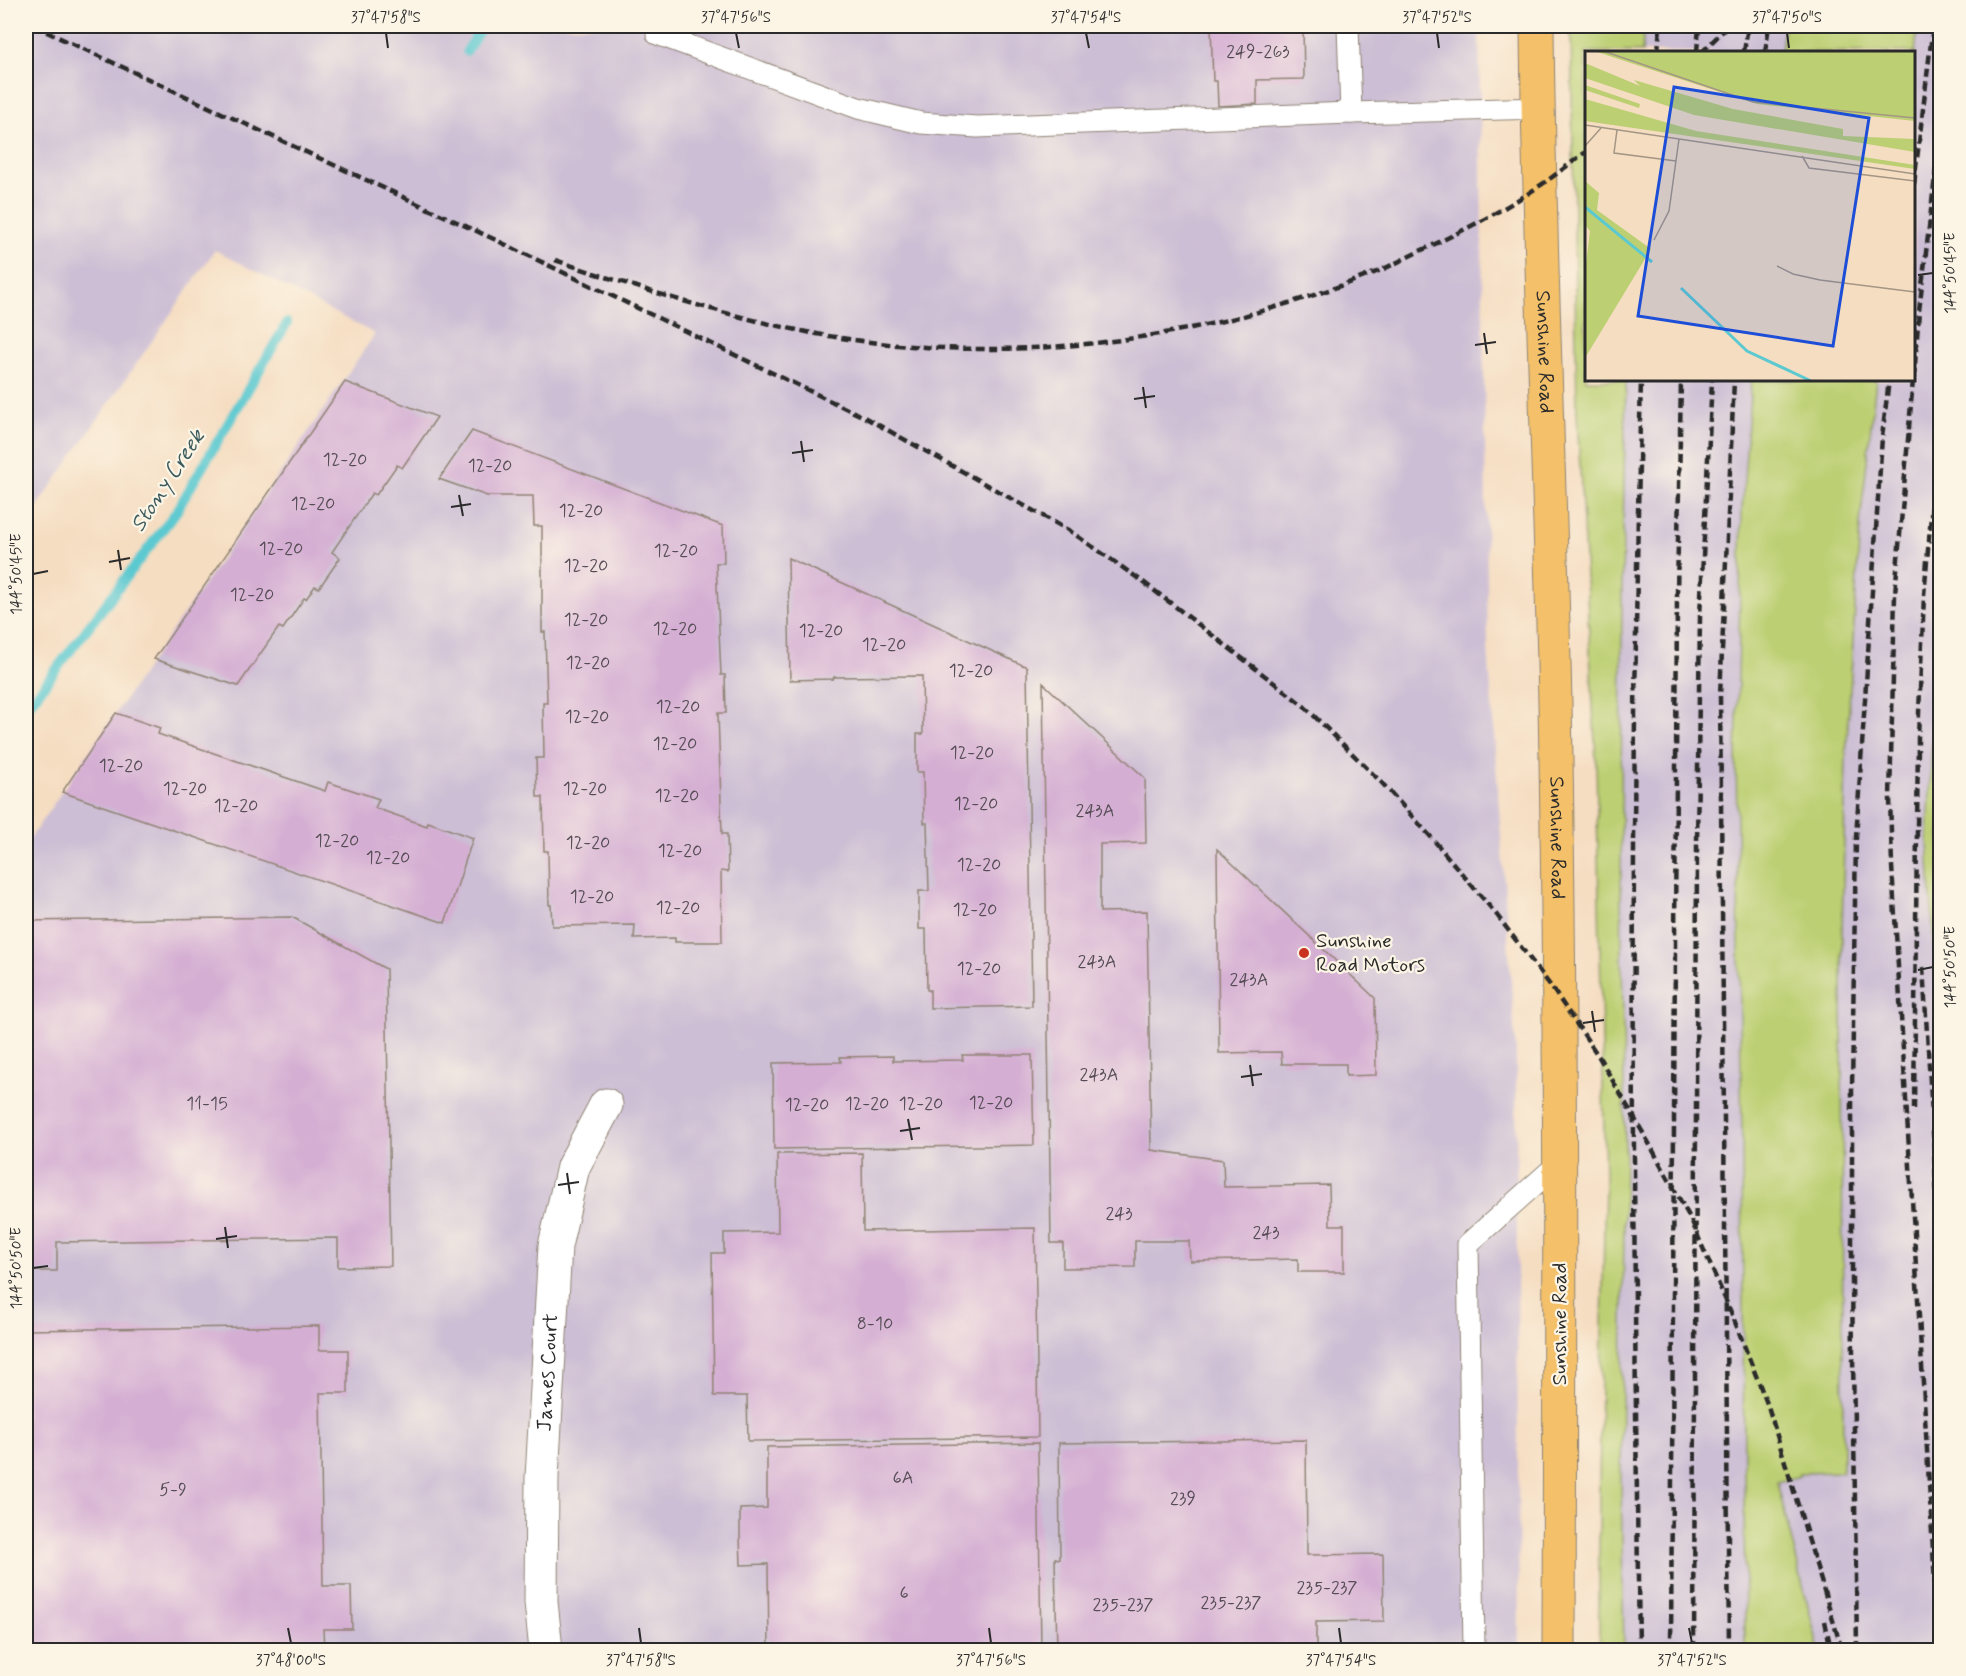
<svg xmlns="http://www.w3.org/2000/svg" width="1966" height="1676" font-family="Mynerve,sans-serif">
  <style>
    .industrial { fill: #ccbed4 }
    .green { fill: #bccf72; stroke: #747d4e; stroke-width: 1.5 }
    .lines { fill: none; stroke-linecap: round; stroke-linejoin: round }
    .stream { stroke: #5cc9d0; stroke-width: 10 }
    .building { fill: #d4aed3 }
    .lane-casing { stroke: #908476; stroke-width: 23 }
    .street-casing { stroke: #908476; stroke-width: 35 }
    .primary-casing { stroke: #908476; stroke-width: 35 }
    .lane { stroke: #fff; stroke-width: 21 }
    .street { stroke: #fff; stroke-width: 33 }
    .primary { stroke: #f4c16a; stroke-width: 33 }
    .rail { stroke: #2b2b2b; stroke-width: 4.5; stroke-dasharray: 9 4.5; stroke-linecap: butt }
    .ticks { fill: none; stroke: #2b2b2b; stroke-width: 2 }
    .poi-dot { fill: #c8321e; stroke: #fcf5e5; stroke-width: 2 }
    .labels { text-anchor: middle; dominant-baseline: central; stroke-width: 4.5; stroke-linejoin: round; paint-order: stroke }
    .number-label { font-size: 18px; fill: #554c55 }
    .street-label { font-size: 21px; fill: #2b2b2b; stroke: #fcf5e5 }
    .poi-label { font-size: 21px; fill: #2b2b2b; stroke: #fcf5e5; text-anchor: start }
    .water-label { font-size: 22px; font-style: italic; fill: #3a5a5d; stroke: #fcf5e5 }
    .inset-river { fill: none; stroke: #5cc9d0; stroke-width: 3 }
    .inset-road { fill: none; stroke: #a49685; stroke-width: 1.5 }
    .view { fill: #1d4ed8; fill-opacity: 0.15; stroke: #1d4ed8; stroke-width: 3 }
    .inset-edge { fill: none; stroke: #2b2b2b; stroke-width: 3 }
    .neatline { fill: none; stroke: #2b2b2b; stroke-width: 2 }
    .ticks-label { font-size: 15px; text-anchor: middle; fill: #2b2b2b }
  </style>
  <rect width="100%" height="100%" fill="#fcf5e5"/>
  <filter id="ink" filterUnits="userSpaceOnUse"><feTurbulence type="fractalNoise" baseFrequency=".0167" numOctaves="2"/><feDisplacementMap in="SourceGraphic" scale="12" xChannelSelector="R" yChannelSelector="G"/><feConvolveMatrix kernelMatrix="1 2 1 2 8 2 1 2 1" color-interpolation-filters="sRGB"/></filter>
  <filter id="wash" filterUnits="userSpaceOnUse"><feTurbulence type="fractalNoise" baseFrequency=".008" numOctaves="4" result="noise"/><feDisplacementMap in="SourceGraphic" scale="24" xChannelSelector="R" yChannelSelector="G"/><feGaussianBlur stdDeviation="1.35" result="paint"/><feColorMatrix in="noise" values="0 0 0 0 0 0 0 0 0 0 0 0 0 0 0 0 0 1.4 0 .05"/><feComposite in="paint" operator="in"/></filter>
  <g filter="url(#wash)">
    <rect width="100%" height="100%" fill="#f5ddc1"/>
    <!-- industrial -->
    <g class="industrial">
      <polygon points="26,26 1479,26 1488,647 1516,1055 1519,1650 26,1650 26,844 375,334 215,250 26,523"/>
      <polygon points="1644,26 1784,26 1781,52 1642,52"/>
      <polygon points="1918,26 1940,26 1940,604 1933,716 1928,840 1940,1059 1940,1650 1819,1650 1777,1481 1800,1476 1800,1473 1843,1471 1842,931 1846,758 1860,524 1876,380 1914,380 1914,63"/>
      <polygon points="1626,380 1751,380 1742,510 1736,761 1742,1136 1745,1650 1624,1650 1621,1479 1625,1146 1621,892 1622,585"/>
    </g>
    <!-- green -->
    <g class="green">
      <polygon points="1571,26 1644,26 1642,52 1586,52 1586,380 1626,380 1622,585 1621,892 1625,1146 1621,1479 1624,1650 1599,1650 1599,1484 1605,1180 1596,761 1577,413"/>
      <polygon points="1784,26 1918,26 1914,63 1914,52 1781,52"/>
      <polygon points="1751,380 1876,380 1860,524 1846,758 1842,931 1843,1472 1800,1473 1800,1476 1777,1482 1819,1650 1745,1650 1742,1136 1736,761 1742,510"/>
      <polygon points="1940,604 1940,1059 1928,840 1933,716"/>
    </g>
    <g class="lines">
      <!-- stream -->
      <g class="stream">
        <polyline points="467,51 482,26"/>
        <polyline points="26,709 176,512 287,323"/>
      </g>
    </g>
    <g id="blocks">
      <!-- building -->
      <g class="building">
        <polygon points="1211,26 1303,26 1304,79 1257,80 1257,104 1218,106 1217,81 1213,81"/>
        <polygon points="345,382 437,417 402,468 397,465 376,495 372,493 332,552 340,558 319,588 315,586 306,599 304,598 283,629 279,627 238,686 154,659"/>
        <polygon points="472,431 723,526 724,563 716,563 721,675 725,675 726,713 718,713 722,834 727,834 728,872 721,871 722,942 675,942 675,938 634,939 635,925 552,926 551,905 549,905 548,851 544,851 543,797 537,797 536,758 544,758 543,703 547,703 545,632 542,632 542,526 534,526 533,496 487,496 439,479"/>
        <polygon points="788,558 1027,667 1032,1006 930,1008 930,990 927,990 926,929 919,929 919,891 929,891 927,823 924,823 923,772 917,772 917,734 923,734 922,676 834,677 833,679 790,680"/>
        <polygon points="1043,683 1145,778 1146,843 1100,844 1100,912 1147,911 1151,1150 1223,1160 1224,1187 1329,1185 1330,1225 1344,1225 1344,1272 1298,1272 1298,1259 1190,1261 1189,1241 1135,1241 1135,1267 1063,1268 1063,1243 1051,1243"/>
        <polygon points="116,713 160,728 158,734 325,791 328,782 379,799 375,808 427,826 428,822 473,838 445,923 62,792"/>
        <polygon points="1217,849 1375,998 1376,1075 1346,1076 1346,1064 1282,1064 1281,1052 1219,1053"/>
        <polygon points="292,917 386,969 391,1266 338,1267 338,1238 57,1242 57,1271 26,1271 26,921"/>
        <polygon points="962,1055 1032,1055 1034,1145 774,1149 773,1063 841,1062 840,1057 893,1056 893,1061 963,1060"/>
        <polygon points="862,1153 863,1231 1035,1228 1038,1437 748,1441 747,1396 714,1396 712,1253 724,1253 724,1233 778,1232 777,1154"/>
        <polygon points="319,1326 319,1350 348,1350 348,1393 320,1393 323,1586 351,1586 352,1629 323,1629 324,1650 26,1650 26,1330"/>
        <polygon points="1306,1440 1307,1555 1383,1554 1384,1621 1316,1622 1316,1649 1273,1650 1057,1650 1055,1558 1060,1559 1059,1443"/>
        <polygon points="1038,1443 1041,1650 769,1650 768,1564 741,1565 740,1536 740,1509 767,1508 767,1447"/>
      </g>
    </g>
  </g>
  <g filter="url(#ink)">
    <use href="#blocks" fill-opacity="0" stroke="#908476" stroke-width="1.5"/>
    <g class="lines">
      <defs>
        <g id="lane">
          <polyline points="1348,26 1351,113"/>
          <polyline points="657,34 858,108 921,123 977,127 1351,113 1538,108"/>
          <polyline points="1474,1650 1468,1244 1560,1162"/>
        </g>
        <g id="street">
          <path id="s1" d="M546 1650 541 1602 542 1478 555 1246 573 1167 606 1105"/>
        </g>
        <g id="primary">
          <path id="s2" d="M1537 26C1539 252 1550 477 1555 703 1561 1019 1560 1335 1559 1650"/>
        </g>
      </defs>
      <!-- lane casing -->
      <use href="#lane" class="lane-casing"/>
      <!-- street casing -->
      <use href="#street" class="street-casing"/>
      <!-- primary casing -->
      <use href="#primary" class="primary-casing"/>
      <!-- lane -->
      <use href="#lane" class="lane"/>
      <!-- street -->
      <use href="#street" class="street"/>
      <!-- primary -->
      <use href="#primary" class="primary"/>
      <!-- rail -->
      <g class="rail">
        <polyline points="34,26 498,241 864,417 1070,531 1142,581 1304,706 1382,783 1431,837 1496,914 1550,985 1599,1057 1650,1145 1690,1218 1733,1317 1768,1406 1842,1650"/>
        <polyline points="1658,52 1660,26"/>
        <polyline points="1697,52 1699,26"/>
        <polyline points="1702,52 1728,26"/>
        <polyline points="1744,52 1748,26"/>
        <polyline points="1765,52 1769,26"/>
        <polyline points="1914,184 1933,26"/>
        <path d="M555 260C641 289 728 317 817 334 1006 368 1202 343 1379 271 1397 263 1415 253 1433 245 1462 231 1492 216 1519 199 1543 185 1564 168 1586 152"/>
        <polyline points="1914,378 1919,311 1940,135"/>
        <polyline points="1913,380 1895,594 1890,798 1892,866 1939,1650"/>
        <polyline points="1923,967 1940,1246"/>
        <polyline points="1914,1109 1918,737 1924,595 1940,414"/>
        <polyline points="1825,1621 1831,1650"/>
        <path d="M1639 1650C1633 1227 1630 803 1641 380"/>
        <polyline points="1671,1650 1677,594 1681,380"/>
        <polyline points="1694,1650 1697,844 1700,616 1712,380"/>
        <polyline points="1729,1650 1720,696 1734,380"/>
        <polyline points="1857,1650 1852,1281 1852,1089 1856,838 1882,437 1889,380"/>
      </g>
    </g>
  </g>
  <!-- ticks -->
  <path class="ticks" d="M386 33 388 48M736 33 739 48M1086 33 1089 48M1437 33 1439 48M1787 33 1789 48M1918 275 1933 273M1484 333 1487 354M1475 345 1496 342M1143 387 1146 408M1134 399 1155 396M801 441 804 462M792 453 813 450M459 495 463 516M451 507 471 504M118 550 121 570M109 562 130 558M33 574 48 571M1918 970 1933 967M1592 1011 1595 1032M1583 1023 1604 1020M1250 1065 1253 1086M1241 1077 1262 1074M908 1119 912 1140M900 1131 920 1128M567 1173 570 1194M558 1185 579 1182M225 1227 228 1248M216 1239 237 1236M33 1268 48 1266M288 1628 291 1643M639 1628 641 1643M989 1628 991 1643M1339 1628 1341 1643M1689 1628 1692 1643"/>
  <!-- markers -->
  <circle class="poi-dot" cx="1304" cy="953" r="6"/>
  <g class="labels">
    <!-- number labels -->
    <g class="number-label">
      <text x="1258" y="52">249-263</text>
      <text x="345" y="460">12-20</text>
      <text x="490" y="466">12-20</text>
      <text x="313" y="504">12-20</text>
      <text x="581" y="511">12-20</text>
      <text x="281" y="549">12-20</text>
      <text x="676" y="551">12-20</text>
      <text x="586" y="566">12-20</text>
      <text x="252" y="595">12-20</text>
      <text x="586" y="620">12-20</text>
      <text x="675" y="629">12-20</text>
      <text x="821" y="631">12-20</text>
      <text x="884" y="645">12-20</text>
      <text x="588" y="663">12-20</text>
      <text x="971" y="671">12-20</text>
      <text x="678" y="707">12-20</text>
      <text x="587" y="717">12-20</text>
      <text x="675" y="744">12-20</text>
      <text x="972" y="753">12-20</text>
      <text x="121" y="766">12-20</text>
      <text x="185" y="789">12-20</text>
      <text x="585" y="789">12-20</text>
      <text x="677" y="796">12-20</text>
      <text x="976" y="804">12-20</text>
      <text x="236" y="806">12-20</text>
      <text x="1095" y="811">243A</text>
      <text x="337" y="841">12-20</text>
      <text x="588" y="843">12-20</text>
      <text x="680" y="851">12-20</text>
      <text x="388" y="858">12-20</text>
      <text x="979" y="865">12-20</text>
      <text x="592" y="897">12-20</text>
      <text x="678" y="908">12-20</text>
      <text x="975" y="910">12-20</text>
      <text x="1097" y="962">243A</text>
      <text x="979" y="969">12-20</text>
      <text x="1249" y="980">243A</text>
      <text x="1099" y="1075">243A</text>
      <text x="991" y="1103">12-20</text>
      <text x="207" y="1104">11-15</text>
      <text x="867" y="1104">12-20</text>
      <text x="921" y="1104">12-20</text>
      <text x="807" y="1105">12-20</text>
      <text x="1119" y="1214">243</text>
      <text x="1266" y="1233">243</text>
      <text x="875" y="1324">8-10</text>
      <text x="903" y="1478">6A</text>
      <text x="173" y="1490">5-9</text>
      <text x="1183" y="1499">239</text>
      <text x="1327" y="1588">235-237</text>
      <text x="904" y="1593">6</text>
      <text x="1231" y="1603">235-237</text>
      <text x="1123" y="1605">235-237</text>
    </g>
    <!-- street labels -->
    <g class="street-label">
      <text stroke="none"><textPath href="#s2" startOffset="326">Sunshine Road</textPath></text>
      <text stroke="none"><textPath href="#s2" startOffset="812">Sunshine Road</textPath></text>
      <text transform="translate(1560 1324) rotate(-90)">Sunshine Road</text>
      <text stroke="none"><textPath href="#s1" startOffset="278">James Court</textPath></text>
    </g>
    <!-- poi labels -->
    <g class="poi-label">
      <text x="1316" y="941">Sunshine<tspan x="1316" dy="24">Road Motors</tspan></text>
    </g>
    <!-- water labels -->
    <g class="water-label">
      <text transform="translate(168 481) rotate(-57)">Stony Creek</text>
    </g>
  </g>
  <!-- overview -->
  <g transform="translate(1585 51)">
    <rect width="330" height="330" fill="#f5ddc1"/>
    <path d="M9 0H330V70L172 53ZM0 12 55 35 49 29 148 58 258 78V85L330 88V101L109 64 0 27ZM0 34 55 53 54 57 0 39ZM0 48 111 80 330 114V118L0 70ZM0 130 14 142 12 159 66 198 0 307V221L5 180 0 174Z" fill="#bccf72"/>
    <path class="inset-river" d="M0 156 67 211M96 237 162 300 226 330"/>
    <path class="inset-road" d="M18 0 168 51 330 67M0 74 330 123M32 79 29 102 91 110M0 95 16 77M217 105 224 117 330 130M69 189 84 160 94 88M192 215 208 223 235 229 330 241"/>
    <path class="view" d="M89 36 284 67 248 295 53 265Z"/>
    <rect width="330" height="330" class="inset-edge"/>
  </g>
  <!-- margin -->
  <rect width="1966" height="1676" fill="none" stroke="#fcf5e5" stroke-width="66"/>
  <rect x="33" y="33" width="1900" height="1610" class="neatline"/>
  <g class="ticks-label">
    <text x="386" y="22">37°47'58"S</text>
    <text x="736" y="22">37°47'56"S</text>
    <text x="1086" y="22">37°47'54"S</text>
    <text x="1437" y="22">37°47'52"S</text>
    <text x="1787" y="22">37°47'50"S</text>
    <text transform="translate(1950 273) rotate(-90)" y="5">144°50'45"E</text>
    <text transform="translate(16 574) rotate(-90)" y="5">144°50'45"E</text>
    <text transform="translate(1950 967) rotate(-90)" y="5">144°50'50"E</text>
    <text transform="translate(16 1268) rotate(-90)" y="5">144°50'50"E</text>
    <text x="291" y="1665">37°48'00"S</text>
    <text x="641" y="1665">37°47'58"S</text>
    <text x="991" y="1665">37°47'56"S</text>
    <text x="1341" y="1665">37°47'54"S</text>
    <text x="1692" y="1665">37°47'52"S</text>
  </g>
</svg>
